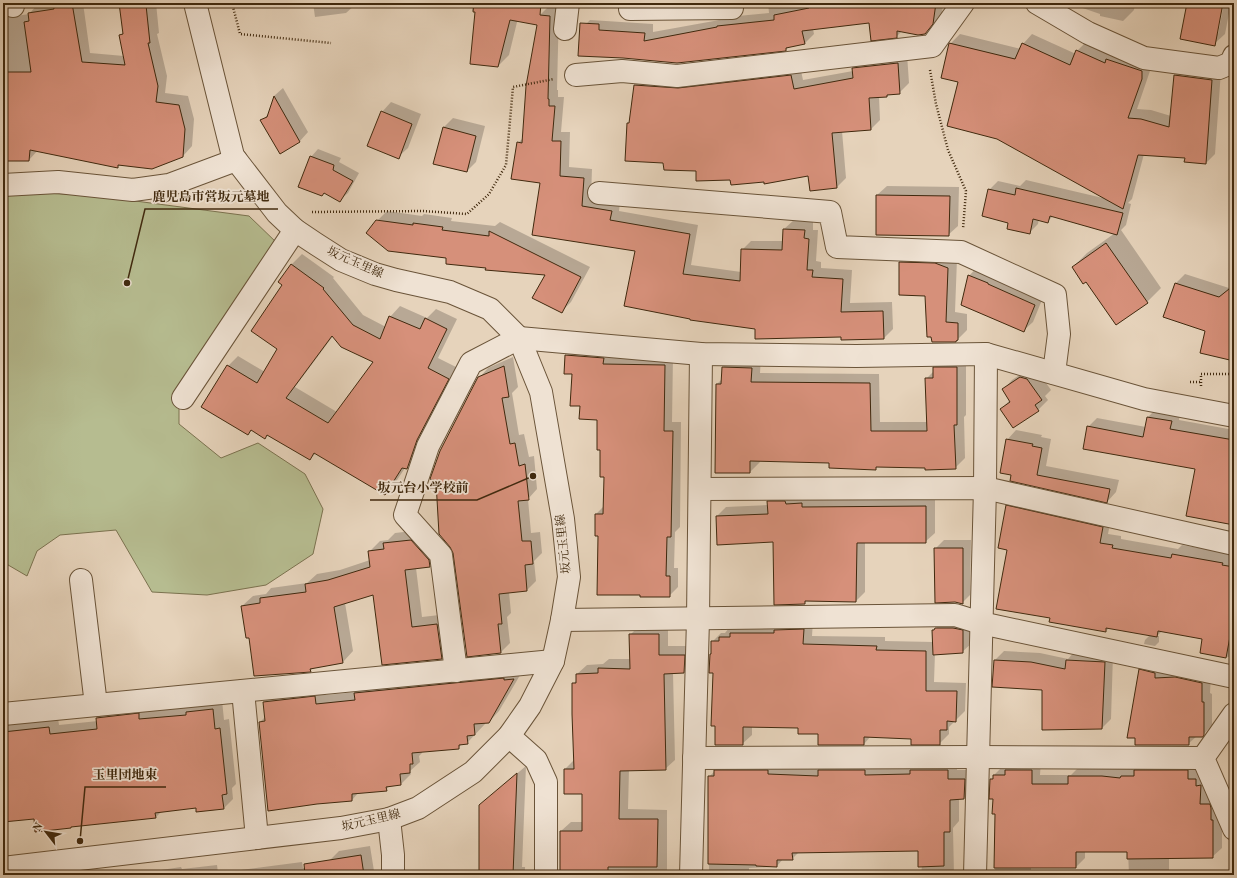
<svg xmlns="http://www.w3.org/2000/svg" width="1237" height="878" font-family="'Old Standard TT','Noto Serif JP',serif">
  <style>
    .green { fill: #b6bc90; stroke: #7b724f }
    .shadow { fill: #0003; fill-rule: evenodd }
    .building { fill: #d6907a; stroke: #40290e; fill-rule: evenodd }
    .lines { fill: none; stroke-linecap: round; stroke-linejoin: round }
    .minor-casing { stroke: #6a5439; stroke-width: 24 }
    .path { stroke: #40290e; stroke-width: 2.5; stroke-dasharray: 1 2; stroke-linecap: butt }
    .minor { stroke: #efe2d3; stroke-width: 22 }
    .labels { text-anchor: middle; dominant-baseline: central; stroke-width: 3.5; stroke-linejoin: round; paint-order: stroke }
    .street-label { font-size: 12px; fill: #40290e; stroke: #efe2d3 }
    .leader { fill: none; stroke: #40290e; stroke-width: 1.5 }
    .callout-dot { fill: #40290e; stroke: #efe2d3; stroke-width: 1.5 }
    .callout-label { font-size: 13px; text-anchor: middle; font-weight: bold; fill: #40290e; stroke: #efe2d3; stroke-width: 3.5; stroke-linejoin: round; paint-order: stroke }
  </style>
  <rect width="100%" height="100%" fill="#e6d3bb"/>
  <filter id="stains"><feTurbulence type="fractalNoise" baseFrequency=".005" numOctaves="4"/><feColorMatrix values="0 0 0 0 .2 0 0 0 0 .09 0 0 0 0 .02 0 0 0 .5 -.17"/></filter>
  <radialGradient id="worn" r=".72"><stop offset=".6" stop-color="#630" stop-opacity="0"/><stop offset="1" stop-color="#630" stop-opacity=".3"/></radialGradient>
  <!-- green -->
  <polygon class="green" points="43,193 90,195 249,216 278,244 179,392 179,424 221,458 258,443 305,474 323,509 313,554 266,585 207,595 152,592 116,530 60,535 37,551 27,576 3,562 3,196"/>
  <!-- shadow -->
  <g class="shadow">
    <polygon points="46,3 83,3 90,53 124,56 120,36 124,32 120,3 156,3 159,33 157,34 167,76 165,93 188,96 194,119 192,146 183,156 120,165 117,167 38,150 29,160 3,160 3,18 29,14 38,4"/>
    <polygon points="313,3 356,3 356,4 346,13 315,17"/>
    <polygon points="473,3 515,3 519,14 509,55 498,66 476,11 472,11"/>
    <polygon points="768,3 943,3 942,14 934,24 925,33 902,31 896,37 870,22 813,29 814,34 804,44 789,46 786,50 677,62 581,29 590,20 653,24 653,32 725,19 727,17 769,13"/>
    <polygon points="1068,3 1135,3 1134,10 1123,21 1100,16 1100,14"/>
    <polygon points="1188,3 1222,3 1216,34 1218,34 1224,3 1231,3 1225,34 1214,44"/>
    <polygon points="549,6 559,7 557,90 558,90 558,97 564,97 561,132 570,132 569,167 592,169 591,197 620,202 619,211 698,225 691,265 741,272 742,250 751,241 784,241 784,229 794,220 813,221 813,230 818,230 816,261 821,262 821,268 852,270 850,303 892,302 893,329 884,338 842,336 756,328 637,250 541,182 518,143 524,137 540,15"/>
    <polygon points="960,34 1021,49 1023,44 1032,34 1076,54 1077,51 1087,41 1151,68 1137,109 1151,110 1171,116 1175,75 1184,66 1221,71 1215,154 1206,163 1186,157 1144,154 1132,199 1128,203 1131,204 1126,225 1121,230 1161,288 1147,302 1086,280 1073,267 1087,253 1115,233 1053,216 1048,221 1039,219 1038,224 1029,233 1010,222 989,190 998,181 1020,186 1026,180 1103,198 960,81 950,44"/>
    <polygon points="907,54 909,83 899,93 889,94 887,96 879,96 880,120 871,129 842,131 846,178 837,187 809,175 765,181 731,179 664,162 628,124 631,121 635,85 644,76 800,66 803,80 853,71 853,68 863,59"/>
    <polygon points="283,88 308,132 300,141 280,153 262,121 269,113 274,96"/>
    <polygon points="391,102 421,114 408,148 398,157 382,112"/>
    <polygon points="453,118 485,126 476,162 467,171 443,128"/>
    <polygon points="318,149 341,158 339,162 359,173 348,193 340,200 325,192 322,195 311,157"/>
    <polygon points="887,186 959,187 958,226 948,235 877,195"/>
    <polygon points="387,211 422,216 424,214 452,218 451,221 495,226 500,222 590,267 571,302 561,312 546,274 487,267 447,257 377,221"/>
    <polygon points="910,253 957,259 955,312 967,314 967,330 956,341 926,295 900,262"/>
    <path d="M302 254 334 277 333 278 363 315 386 327 390 317 400 306 427 318 436 309 457 319 438 358 458 368 417 458 407 468H405L395 483 385 494 316 453 310 459 268 434 265 438 252 430 248 434 228 366 238 356 265 372 279 349 283 285 279 282 292 264ZM333 336 374 362 337 412 295 387Z"/>
    <polygon points="978,266 1044,295 1033,322 1023,331 969,276"/>
    <polygon points="1185,274 1229,288 1234,284 1234,360 1207,330 1176,283"/>
    <polygon points="575,347 673,356 672,422 681,422 680,527 675,532 674,568 678,568 678,587 669,596 641,594 599,536 596,514 604,506 605,476 598,420 581,405 573,374 566,356"/>
    <polygon points="513,357 518,387 512,393 519,435 524,434 529,457 534,456 537,489 528,499 531,533 540,532 542,553 534,561 536,581 527,590 509,592 511,613 507,617 510,643 501,652 468,656 479,378 488,368"/>
    <polygon points="732,358 761,358 760,373 879,374 880,422 928,422 926,379 934,371 934,368 943,358 966,358 966,415 964,417 965,458 955,468 878,466 875,469 830,462 760,460 760,462 750,472 717,384 722,379 723,367"/>
    <polygon points="1030,368 1037,370 1051,390 1045,396 1048,400 1038,410 1001,409 1010,400 1003,390 1012,380"/>
    <polygon points="1157,408 1180,412 1179,420 1234,430 1234,525 1229,524 1229,523 1196,468 1088,427 1097,418 1146,427 1148,417"/>
    <polygon points="1016,430 1042,435 1041,437 1051,439 1046,466 1119,480 1116,492 1107,502 1013,474 1007,440"/>
    <polygon points="777,492 935,497 935,533 925,542 865,542 865,592 856,601 807,600 804,603 774,541 717,516 726,507 768,505 768,502"/>
    <polygon points="1016,497 1111,518 1108,534 1121,536 1121,539 1178,549 1182,545 1234,554 1234,658 1201,652 1203,638 1162,631 1157,636 1159,636 1159,642 1155,646 1144,644 1145,640 1150,635 1109,628 1106,631 1051,617 1008,549 1007,506"/>
    <polygon points="421,530 440,555 429,566 416,568 422,617 448,614 452,648 441,658 374,593 345,603 353,651 343,662 314,667 310,671 250,636 242,606 253,596 266,594 271,588 307,583 317,574 340,570 370,560 369,552 380,541 388,540 395,533"/>
    <polygon points="944,540 971,540 970,595 962,603 935,549"/>
    <polygon points="945,619 972,621 972,643 962,652 935,653 934,682 966,683 965,711 949,727 949,734 939,744 912,738 871,736 864,744 819,733 799,727 752,726 752,735 742,744 714,672 711,654 712,653 712,642 721,633 725,633 729,628 813,621 812,636 885,637 885,641 934,642 933,631"/>
    <polygon points="640,625 668,625 668,646 694,646 693,663 684,672 673,673 675,760 665,769 629,770 628,809 667,810 667,875 565,875 561,831 571,822 583,822 583,793 565,769 574,760 573,684 577,680 577,674 587,665 603,664 609,659 631,659 630,635"/>
    <polygon points="1004,651 1040,653 1068,659 1075,651 1113,654 1111,719 1102,728 1043,729 1043,689 995,660"/>
    <polygon points="1148,661 1211,675 1210,693 1212,694 1212,725 1202,736 1197,736 1188,744 1136,737 1140,670"/>
    <polygon points="523,670 499,711 489,722 485,722 485,724 467,743 462,744 458,748 422,751 422,753 419,756 420,762 410,771 411,774 401,784 390,785 386,790 359,792 352,800 260,722 266,716 264,702 274,692 325,687 326,695 357,692 365,683"/>
    <polygon points="222,700 224,720 229,719 236,784 232,788 233,799 224,808 197,807 161,812 156,817 72,826 35,818 3,821 3,723 58,718 59,725 98,721 97,718 107,709"/>
    <polygon points="724,761 957,761 957,770 974,770 973,789 964,798 959,798 959,821 953,828 954,875 921,875 922,865 919,850 800,851 792,859 783,859 777,866 772,866 771,867 749,868 749,875 709,875 709,777"/>
    <polygon points="1041,761 1040,775 1071,775 1079,767 1112,767 1129,769 1131,767 1197,761 1222,811 1222,848 1212,857 1169,858 1169,875 1129,875 1128,851 1085,850 1085,858 1076,867 1031,867 1031,875 995,875 996,813 991,780 994,777 994,775 1003,766"/>
    <polygon points="526,766 522,867 525,867 525,875 479,875 490,796"/>
    <polygon points="370,846 374,871 371,875 145,875 148,872 181,867 182,869 217,865 218,873 302,862 303,868 331,865 330,860 339,851"/>
  </g>
  <!-- building -->
  <g class="building">
    <polygon points="53,3 72,3 82,62 125,65 119,35 123,34 119,3 142,3 143,6 146,5 150,43 148,43 158,86 156,102 179,105 185,129 183,157 152,169 118,165 118,168 30,150 29,161 3,161 3,72 31,72 24,22 29,21 28,13 54,9"/>
    <polygon points="474,3 541,3 540,15 550,16 548,99 549,99 549,106 555,106 552,141 561,141 560,176 584,178 582,206 612,211 610,220 690,234 683,274 740,281 741,249 782,250 783,229 805,230 804,238 809,239 807,270 813,270 812,277 843,279 841,312 883,311 884,339 841,340 841,337 755,339 755,329 690,320 690,319 624,306 635,251 532,235 540,183 511,179 517,142 522,143 526,86 537,25 510,20 498,67 470,64 475,12 473,12"/>
    <polygon points="809,3 936,3 933,24 925,34 918,35 897,31 897,38 871,41 869,23 802,31 805,44 786,48 786,51 677,63 623,58 578,56 580,23 599,24 599,30 645,33 644,41 717,27 717,26 774,20 774,15 809,8"/>
    <polygon points="1187,3 1223,3 1215,46 1180,39"/>
    <polygon points="949,43 1015,59 1022,43 1070,65 1076,50 1105,63 1106,59 1142,71 1142,79 1128,118 1141,119 1169,127 1174,75 1212,80 1206,164 1184,162 1185,158 1138,155 1123,209 997,139 947,126 958,82 941,78"/>
    <polygon points="898,63 900,94 887,95 887,97 869,98 871,130 832,133 837,188 810,191 808,176 764,184 764,182 731,185 730,180 696,181 696,171 664,170 663,163 625,161 627,123 629,123 634,85 678,88 791,75 794,89 853,78 852,68"/>
    <polygon points="274,96 300,142 280,154 260,120 267,117"/>
    <polygon points="381,111 412,124 399,159 367,146"/>
    <polygon points="443,127 476,136 467,172 433,164"/>
    <polygon points="310,156 334,165 333,170 353,181 340,202 324,193 322,196 298,187"/>
    <polygon points="1016,188 1123,213 1117,235 1050,216 1048,223 1033,219 1030,234 1007,229 1008,223 982,216 988,189 1015,195"/>
    <polygon points="876,195 950,196 949,236 876,235"/>
    <polygon points="376,220 413,225 413,223 443,227 442,230 489,236 489,231 581,277 562,313 532,298 545,275 485,270 486,268 446,264 446,258 388,251 366,233"/>
    <polygon points="1106,243 1148,303 1116,325 1086,282 1083,284 1072,267"/>
    <polygon points="899,262 935,263 948,268 946,322 958,323 958,340 956,341 956,342 932,342 931,337 927,337 925,296 899,295"/>
    <path d="M291 264 324 288 323 289 353 325 380 339 389 316 420 329 425 318 447 329 428 368 449 379 417 440 407 469 402 468 385 495 314 453 310 460 267 435 265 439 251 430 248 435 201 407 227 365 257 383 277 349 251 331 282 285 278 282ZM332 336 341 347 373 362 328 423 286 398Z"/>
    <polygon points="968,275 988,283 988,284 1035,305 1024,332 961,305"/>
    <polygon points="1175,283 1219,297 1234,285 1234,361 1200,353 1205,331 1163,317"/>
    <polygon points="565,355 604,358 603,364 665,365 664,431 673,431 671,537 667,537 666,576 670,576 670,597 640,597 640,595 597,595 598,536 595,536 595,514 603,514 604,477 600,477 600,450 597,450 597,420 579,419 580,406 570,406 572,374 564,374"/>
    <polygon points="504,366 509,397 502,398 510,444 515,443 519,466 525,464 529,500 518,501 522,541 531,541 533,564 525,565 527,591 499,594 502,624 498,624 501,653 467,657 453,553 450,547 439,534 436,482 430,479 440,451 478,377"/>
    <polygon points="722,367 752,368 751,382 870,383 871,431 927,431 925,378 933,378 933,367 957,367 957,425 954,425 956,469 925,470 925,468 876,467 876,470 829,468 829,463 750,461 750,473 715,473 716,384 721,384"/>
    <polygon points="1020,377 1027,379 1042,400 1035,405 1039,411 1013,428 1000,409 1010,402 1002,389"/>
    <polygon points="1147,417 1172,421 1170,429 1234,440 1234,525 1186,516 1195,469 1083,449 1087,426 1143,437"/>
    <polygon points="1006,439 1033,444 1032,446 1042,448 1037,475 1110,489 1107,503 1010,481 1011,475 1000,473"/>
    <polygon points="767,501 785,501 786,504 802,503 802,507 926,506 926,543 857,543 856,602 805,601 805,604 774,605 773,542 717,545 716,516 768,514"/>
    <polygon points="1006,505 1103,527 1100,543 1113,545 1112,548 1171,558 1172,554 1223,563 1222,565 1234,567 1234,615 1226,658 1200,653 1202,639 1158,631 1157,637 1106,628 1106,632 1049,622 1050,618 996,609 1007,550 998,548"/>
    <polygon points="411,540 429,560 430,567 405,570 412,627 437,624 442,659 382,665 373,595 334,607 343,663 310,669 311,672 254,676 249,638 246,638 241,606 260,603 260,598 306,592 305,584 328,580 370,567 368,551 384,549 383,543"/>
    <polygon points="934,548 963,548 963,604 955,602 935,603"/>
    <polygon points="935,628 953,628 963,630 963,653 933,655 932,630 934,630"/>
    <polygon points="804,629 803,644 877,646 876,650 926,651 926,691 957,691 956,722 947,721 947,730 940,730 940,745 911,745 911,739 864,737 864,745 818,745 818,734 798,734 798,728 743,727 743,745 715,745 715,726 711,726 713,673 709,673 710,654 711,654 711,641 719,641 719,637 730,637 730,633 774,633 774,630"/>
    <polygon points="629,634 659,634 659,655 685,655 684,673 664,674 666,770 620,771 619,819 658,819 657,867 608,867 608,875 560,875 560,831 582,831 582,794 564,794 564,769 574,769 572,714 572,683 576,683 576,674 598,673 598,668 630,669"/>
    <polygon points="994,660 1031,662 1065,669 1066,660 1105,662 1102,729 1042,730 1042,690 992,687"/>
    <polygon points="1139,669 1155,673 1155,678 1175,677 1202,683 1202,702 1204,702 1204,735 1203,737 1189,737 1189,745 1135,745 1135,738 1127,738"/>
    <polygon points="504,678 504,680 514,679 489,723 474,724 475,735 467,736 468,744 459,745 459,749 412,753 413,764 410,764 410,773 400,774 401,785 386,787 387,791 352,794 352,801 317,804 268,811 259,722 265,721 263,702 315,696 316,704 355,700 354,693"/>
    <polygon points="213,709 215,729 220,728 227,794 222,795 224,809 196,812 196,808 155,813 156,818 71,827 71,828 35,832 34,819 3,822 3,732 49,727 50,734 97,729 96,718 139,713 139,719 186,715 186,712"/>
    <polygon points="714,770 768,770 768,774 818,776 818,770 865,770 865,775 910,774 910,770 948,770 948,779 965,779 964,799 950,800 950,832 944,832 944,866 918,867 918,851 792,853 793,860 777,860 777,867 756,866 756,865 708,864 708,776 714,776"/>
    <polygon points="1005,770 1032,770 1032,784 1068,784 1068,776 1102,776 1120,778 1121,776 1134,776 1134,770 1188,770 1188,779 1196,779 1196,786 1201,785 1200,804 1210,804 1211,808 1211,820 1213,820 1213,858 1127,859 1127,852 1076,852 1076,868 994,868 995,814 992,814 993,799 989,799 990,779 993,779 993,775 1005,775"/>
    <polygon points="517,773 513,875 479,875 479,805"/>
    <polygon points="361,855 364,875 305,875 304,864"/>
  </g>
  <g class="lines">
    <defs>
      <g id="minor">
        <polyline points="13,3 13,6"/>
        <polyline points="630,3 630,9 732,8"/>
        <polyline points="1037,3 1088,33 1144,58 1219,68 1231,63 1234,56"/>
        <polyline points="565,29 568,3"/>
        <polyline points="576,75 622,71 677,76 932,46 963,3"/>
        <polyline points="3,185 58,182 133,190 169,185 236,160"/>
        <polyline points="599,193 830,212 837,247 961,252 1055,295 1059,334 1054,373"/>
        <polyline points="183,398 295,230"/>
        <polyline points="700,489 985,488 1234,544"/>
        <polyline points="81,580 96,705"/>
        <polyline points="562,620 955,615 981,623 1234,677"/>
        <polyline points="456,671 441,555 405,515 428,446 471,363 519,338 701,354 856,356 986,354 1144,399 1234,416"/>
        <polyline points="243,691 257,838"/>
        <polyline points="3,714 553,661"/>
        <polyline points="1234,714 1203,758 1234,829"/>
        <polyline points="509,736 536,760 546,782 546,875"/>
        <polyline points="694,758 977,757 1203,758"/>
        <polyline points="389,819 393,855 393,875"/>
        <polyline points="3,868 341,828 389,819 418,808 473,772 509,736 530,706 553,661 562,620 569,577 563,519 541,392 519,338 490,309 450,292 396,280 375,274 341,260 316,244 295,230 277,213 233,156 195,3"/>
        <polyline points="691,875 698,619 701,354"/>
        <polyline points="975,875 985,488 986,354"/>
      </g>
    </defs>
    <!-- minor casing -->
    <use href="#minor" class="minor-casing"/>
    <!-- path -->
    <g class="path">
      <polyline points="232,3 240,34 331,43"/>
      <polyline points="930,70 936,104 948,150 966,191 963,229"/>
      <polyline points="312,212 423,211 467,214 489,194 506,165 513,87 554,79"/>
      <polyline points="1190,382 1201,382"/>
      <polyline points="1201,386 1201,374 1234,374"/>
    </g>
    <!-- minor -->
    <use href="#minor" class="minor"/>
  </g>
  <g class="labels">
    <!-- street labels -->
    <g class="street-label">
      <text transform="translate(355 263) rotate(24)">坂元玉里線</text>
      <text transform="translate(564 544) rotate(-96)">坂元玉里線</text>
      <text transform="translate(371 821) rotate(-13)">坂元玉里線</text>
    </g>
  </g>
  <!-- callouts -->
  <path class="leader" d="M127 283L145 209H278M533 476L477 500H370M80 841L85 787H166"/>
  <g class="callout-dot">
    <circle cx="127" cy="283" r="4"/>
    <circle cx="533" cy="476" r="4"/>
    <circle cx="80" cy="841" r="4"/>
  </g>
  <g class="callout-label">
    <text x="211" y="201">鹿児島市営坂元墓地</text>
    <text x="423" y="492">坂元台小学校前</text>
    <text x="125" y="779">玉里団地東</text>
  </g>
  <!-- margin -->
  <rect width="1237" height="878" fill="none" stroke="#e6d3bb" stroke-width="16"/>
  <rect x="4" y="4" width="1229" height="870" fill="none" stroke="#40290e" stroke-width="2"/>
  <rect x="8" y="8" width="1221" height="862" fill="none" stroke="#40290e"/>
  <!-- north arrow -->
  <g transform="translate(46 832) rotate(301)" stroke="#efe2d3" stroke-width="3" paint-order="stroke">
  <path d="M0-3L7 15L0 10L-7 15Z" fill="#40290e"/>
  <text y="-6" font-size="11" font-weight="bold" text-anchor="middle" fill="#40290e">N</text>
  </g>
  <rect width="100%" height="100%" filter="url(#stains)"/>
  <rect width="100%" height="100%" fill="url(#worn)"/>
</svg>
